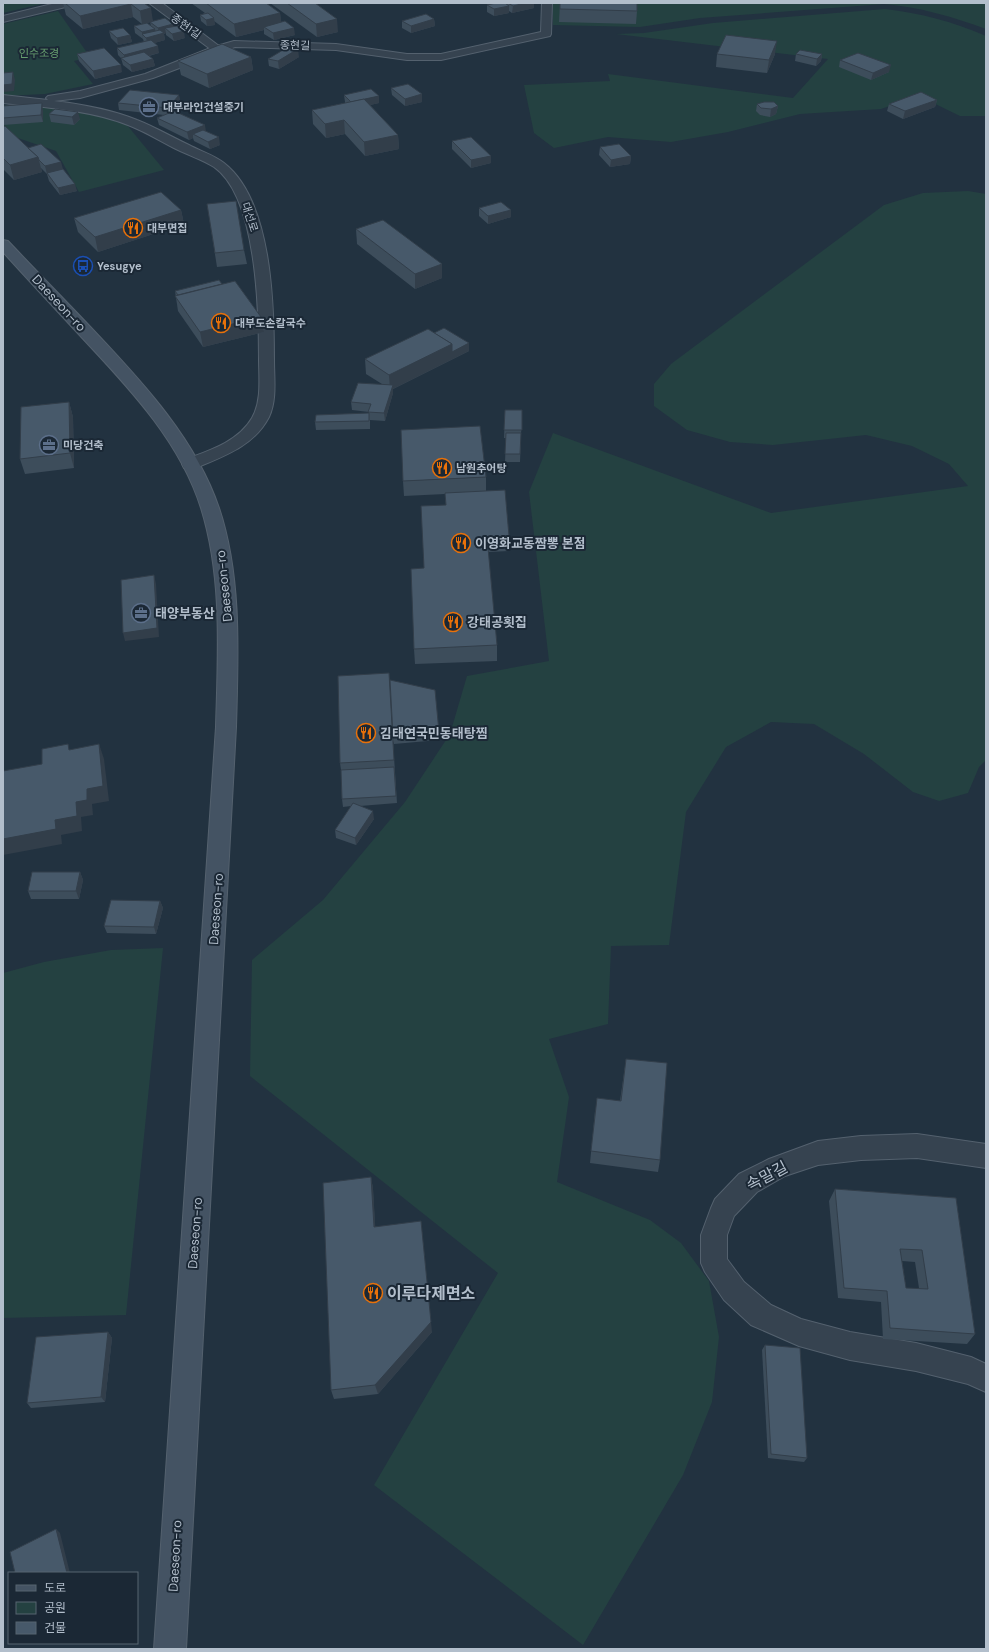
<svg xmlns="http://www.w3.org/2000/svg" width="989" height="1652" font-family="'DM Sans','Noto Sans KR',sans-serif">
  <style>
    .green { fill: #244141 }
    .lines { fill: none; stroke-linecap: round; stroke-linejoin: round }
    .lane-casing { stroke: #54616e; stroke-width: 2 }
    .street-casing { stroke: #54616e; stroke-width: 2 }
    .secondary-casing { stroke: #54616e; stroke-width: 2 }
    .lane { fill: #364350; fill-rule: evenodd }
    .street { fill: #364350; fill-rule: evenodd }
    .secondary { fill: #445363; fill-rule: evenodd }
    .wall { fill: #3d4d5b; fill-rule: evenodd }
    .shaded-wall { fill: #323e4a }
    .building { fill: #47596a; stroke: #323e4a; fill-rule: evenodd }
    .labels { text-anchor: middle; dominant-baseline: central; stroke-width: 4; stroke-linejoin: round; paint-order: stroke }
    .far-street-label { font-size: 11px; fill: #b2becb; stroke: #1b2835 }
    .far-park-label { font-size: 11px; fill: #679e6f; stroke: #1b2835 }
    .far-poi-label { font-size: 11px; font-weight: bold; fill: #b2becb; stroke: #1b2835; text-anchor: start }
    .street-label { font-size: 13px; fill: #b2becb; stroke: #1b2835 }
    .poi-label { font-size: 13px; font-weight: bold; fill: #b2becb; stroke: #1b2835; text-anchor: start }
    .near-street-label { font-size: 16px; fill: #b2becb; stroke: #1b2835 }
    .near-poi-label { font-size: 16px; font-weight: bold; fill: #b2becb; stroke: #1b2835; text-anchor: start }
  </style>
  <rect width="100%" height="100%" fill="#223240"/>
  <!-- green -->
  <g class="green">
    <polygon points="3,3 46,3 3,13"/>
    <path d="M553 3H986V29C953 17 920 7 884 4L700 18 640 27 553 25Z"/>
    <path d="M885 9C920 13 954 22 986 36V114L985 116H960L919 96 881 109 800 114 728 132 671 142 608 137 554 148 534 133 524 85 610 81 608 74 793 98 828 59 616 34 644 33 713 23Z"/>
    <polygon points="58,11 90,57 74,61 93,84 45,94 3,96 3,24"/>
    <polygon points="3,105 55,108 88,113 127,125 164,170 79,192 56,151 3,133"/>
    <polygon points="968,191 986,194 986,760 979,767 968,793 939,801 913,792 864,754 814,724 771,722 726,747 686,812 669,945 611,946 608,1024 549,1039 569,1097 557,1182 650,1220 681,1243 709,1281 719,1337 712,1402 683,1475 583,1645 374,1485 498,1273 250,1076 252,960 323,900 405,802 450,734 467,676 549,661 529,492 553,433 771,513 968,486 949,464 912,446 866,435 773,445 730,442 687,430 654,406 654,384 671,364 884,205 923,193"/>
    <polygon points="163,948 126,1315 3,1318 3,973 44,962 111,950"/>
  </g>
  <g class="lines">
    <defs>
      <g id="lane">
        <path d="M542 3H552L551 34 550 36 441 60H407L336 50 235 47 153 78 80 98 54 101C80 104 113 110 137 120 155 127 172 137 189 145 200 151 214 155 224 163 272 200 274 305 274 360 274 379 277 400 269 417 254 446 224 456 196 468L190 469 184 468 182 464 184 460C208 451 238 442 252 418 262 401 259 378 259 359 259 311 257 197 214 167 203 160 188 155 176 149 160 141 144 131 128 125 91 110 42 107 3 103V95L48 100 46 98 48 96 80 91 145 74 213 47 234 41 336 44 407 54H441L541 32Z"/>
        <polygon points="917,1134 986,1144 986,1168 917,1158 861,1160 818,1165 785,1176 757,1192 734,1216 727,1235 727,1259 744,1282 771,1305 801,1319 850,1332 916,1343 971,1357 986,1364 986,1392 968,1384 916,1371 850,1360 799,1346 751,1325 724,1300 705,1272 701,1263 701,1235 711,1208 715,1199 739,1174 769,1159 818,1141 861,1136"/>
      </g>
      <g id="street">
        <polygon points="56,3 76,3 74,5 3,22 3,16"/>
        <polygon points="149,3 162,3 223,49 221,51 213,51"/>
      </g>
      <path id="secondary" d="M3 240 8 241C37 272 67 302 96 333 144 384 196 440 219 508 242 577 238 655 236 727L186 1649H154L216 727C218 655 223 578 201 508 181 444 132 391 87 343 59 313 31 283 3 252Z"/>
    </defs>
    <!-- lane casing -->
    <use href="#lane" class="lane-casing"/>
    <!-- street casing -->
    <use href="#street" class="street-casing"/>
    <!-- secondary casing -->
    <use href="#secondary" class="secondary-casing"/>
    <!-- lane -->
    <use href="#lane" class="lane"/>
    <!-- street -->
    <use href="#street" class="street"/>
    <!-- secondary -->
    <use href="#secondary" class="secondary"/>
  </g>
  <!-- wall -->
  <g class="wall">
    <path d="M63 3H144L153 21 173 24V26L185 38 174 41 166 35V33L164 34 165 40 154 43 159 53 149 56 153 59 155 66 132 72 123 65 121 58 118 55 117 48 144 42 143 39 135 33 134 26 142 24 133 17 83 29 66 15ZM150 22 151 26 147 23Z"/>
    <polygon points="191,3 266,3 280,13 281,22 295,35 274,40 264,34 264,30 236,37 214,21 215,25 207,26 201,21 200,15 205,13"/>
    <polygon points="270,3 315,3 338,32 317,37"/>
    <polygon points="496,3 534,3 534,8 512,13 509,11 509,13 494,16 487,12 487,5"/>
    <polygon points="560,3 637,11 636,24 559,22"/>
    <polygon points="434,19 435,26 411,33 402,28 402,21"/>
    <polygon points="109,31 130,35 132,42 118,45 111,38"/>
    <polygon points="77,54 122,72 95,79 79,61"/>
    <polygon points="717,54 775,54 767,73 716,67"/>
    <polygon points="796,54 822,54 821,61 816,66 795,61"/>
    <polygon points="251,57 253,70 209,88 181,75 178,61"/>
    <polygon points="299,57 279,69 269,66 268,59"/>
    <polygon points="840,60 889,72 871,80 839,67"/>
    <polygon points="391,88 422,94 422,102 405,106 392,95"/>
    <polygon points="179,95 180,102 172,112 206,131 220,145 210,149 194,141 193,138 189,140 159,125 157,118 164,115 119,110 118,103"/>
    <polygon points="344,95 379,103 370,105 398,135 399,149 365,156 345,134 326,138 313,124 312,110 345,103 345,102"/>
    <polygon points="937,100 935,107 903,119 887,111 889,104"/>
    <polygon points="757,104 778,106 776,114 770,117 760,115 756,111"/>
    <polygon points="3,106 43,111 43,122 3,125"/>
    <polygon points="55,109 80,119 74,125 51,122 49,114"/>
    <polygon points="3,127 28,148 63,169 77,191 60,195 49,181 47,174 41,168 42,172 14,180 3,169"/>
    <polygon points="452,141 491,163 471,168 452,149"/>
    <polygon points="600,147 631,156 630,164 610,167 599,155"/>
    <polygon points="207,204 244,250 247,264 217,267"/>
    <polygon points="479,208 511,210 511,217 488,224 479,216"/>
    <polygon points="181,210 184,224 98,252 78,232 74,218"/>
    <polygon points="356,229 442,264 442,278 415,289 357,244"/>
    <polygon points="222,284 261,317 264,332 203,347 178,311 175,291"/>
    <polygon points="434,333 469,343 469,351 393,389 393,393 385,421 370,420 370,429 316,430 315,422 369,413 369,412 352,410 351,402 382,384 366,374 365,359"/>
    <polygon points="69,402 73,417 74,468 25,474 20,459"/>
    <polygon points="505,410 522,410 520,462 505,462 506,438 504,438"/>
    <polygon points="486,477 486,491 509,536 509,551 488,552 497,645 497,661 415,664 414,649 424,568 446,505 445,494 404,496 403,481"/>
    <polygon points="390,680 439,732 439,740 394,744 393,741 397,803 360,806 374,819 356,845 336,838 335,830 351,806 343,807 342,799 341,770 340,763"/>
    <polygon points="80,872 83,880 79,899 31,899 28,891"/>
    <polygon points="160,901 163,908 156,934 107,933 104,926"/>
    <polygon points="626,1059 660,1160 658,1172 590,1163 595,1111 620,1101"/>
    <polygon points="371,1177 373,1189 375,1226 432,1332 378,1394 334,1399 331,1390"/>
    <path d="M835 1189 956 1198 975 1334 967 1344 883 1339 881 1302 838 1298 829 1201ZM902 1261 915 1262 919 1288H906Z"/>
    <polygon points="108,1332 112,1338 105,1402 31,1408 27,1403"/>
    <polygon points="765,1345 807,1458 804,1462 768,1458 762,1350"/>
  </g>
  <!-- shaded-wall -->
  <g class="shaded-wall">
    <polygon points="525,3 534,3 534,8 512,13 513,6"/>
    <polygon points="131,4 133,17 83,29 80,16"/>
    <polygon points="509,6 509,13 494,16 494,9"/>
    <polygon points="151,8 153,22 142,24 140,11"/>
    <polygon points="280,13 282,26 264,27 264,30 236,37 234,24"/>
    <polygon points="214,18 215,25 207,26 206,20"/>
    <polygon points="337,19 338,32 317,37 316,24"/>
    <polygon points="434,19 435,26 411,33 411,26"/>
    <polygon points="173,24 174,31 165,28 166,33 164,34 165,40 148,45 146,38 142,34 143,39 142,32 155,29 156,35 159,34 158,28"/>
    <polygon points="294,28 295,35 274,40 273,33"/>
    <polygon points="184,31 185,38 174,41 172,34"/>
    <polygon points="130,35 132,42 118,45 117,38"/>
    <polygon points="777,41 775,54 767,73 769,60"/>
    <polygon points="158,46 159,53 126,61 125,61 124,55"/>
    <polygon points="298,49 299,57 279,69 278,61"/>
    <polygon points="822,54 821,61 816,66 817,59"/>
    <polygon points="251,57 253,70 209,88 207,74"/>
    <polygon points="153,59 155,66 132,72 130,65"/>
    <polygon points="121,65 122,72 95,79 93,71"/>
    <polygon points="891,65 889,72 871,80 873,73"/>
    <polygon points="13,72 15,80 14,91 3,92 3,85"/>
    <polygon points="422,94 422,102 405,106 405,99"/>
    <polygon points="179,95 180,102 169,115 168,108"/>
    <polygon points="379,96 379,103 352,109 352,102"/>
    <polygon points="937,100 935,107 903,119 905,111"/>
    <polygon points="42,103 43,111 43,122 41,115"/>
    <polygon points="778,106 776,114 770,117 771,109"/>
    <polygon points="78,112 80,119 74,125 72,117"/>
    <polygon points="344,120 345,134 326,138 325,124"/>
    <polygon points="205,125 206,132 193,134 193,138 189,140 187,132"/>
    <polygon points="398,135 399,149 365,156 364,142"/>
    <polygon points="219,137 220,145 210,149 208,142"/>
    <polygon points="491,156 491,163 471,168 471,160"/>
    <polygon points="631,156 630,164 610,167 611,160"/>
    <polygon points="38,157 42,172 14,180 10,165"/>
    <polygon points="61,162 63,169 47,174 45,166"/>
    <polygon points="75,184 77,191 60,195 58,188"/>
    <polygon points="181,210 184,224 98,252 95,237"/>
    <polygon points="511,210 511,217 488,224 488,216"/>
    <polygon points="442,264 442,278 415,289 415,274"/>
    <polygon points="261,317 264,332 203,347 200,332"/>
    <polygon points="469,343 469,351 393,389 393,393 385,421 384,413 390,390 389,375 452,344"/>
    <polygon points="69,402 73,417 74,468 70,453"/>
    <polygon points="154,575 156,584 159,637 125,641 123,633"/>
    <polygon points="99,744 104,759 109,801 92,804 93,815 81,817 82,831 61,835 62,844 3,855 3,839 55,820 76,802 87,789"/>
    <polygon points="373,811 374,819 356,845 355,838"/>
    <polygon points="80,872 83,880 79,899 76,891"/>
    <polygon points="160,901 163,908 156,934 154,927"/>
    <polygon points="371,1177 373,1189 376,1238 374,1227"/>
    <polygon points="421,1221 432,1332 378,1394 375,1385"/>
    <polygon points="108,1332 112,1338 105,1402 101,1397"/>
    <polygon points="56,1529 60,1533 70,1573 67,1573"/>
  </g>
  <!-- building -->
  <g class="building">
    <polygon points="65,3 144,3 151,8 140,11 131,4 80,16"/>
    <polygon points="206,3 266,3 280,13 234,24"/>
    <polygon points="287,3 315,3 337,19 316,24"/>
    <polygon points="496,3 505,3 509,6 494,9 487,5"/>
    <polygon points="508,3 525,3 513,6"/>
    <polygon points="560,3 637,3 637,11 560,9"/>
    <polygon points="208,13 214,18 206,20 200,15"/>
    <polygon points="426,14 434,19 411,26 402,21"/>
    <polygon points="165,18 173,24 158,28 150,22"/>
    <polygon points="285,21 294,28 273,33 264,27"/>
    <polygon points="147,23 155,29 142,32 134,26"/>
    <polygon points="177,26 184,31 172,34 165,28"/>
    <polygon points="123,28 130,35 117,38 109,31"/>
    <polygon points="160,30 164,33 146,38 142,34"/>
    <polygon points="726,35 777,41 769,60 717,54"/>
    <polygon points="151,40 158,46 124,55 117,48"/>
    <polygon points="222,44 251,57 207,74 178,61"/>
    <polygon points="288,47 298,49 278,61 268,59"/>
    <polygon points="104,48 121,65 93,71 77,54"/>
    <polygon points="800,50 822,54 817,59 796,54"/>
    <polygon points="144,52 153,59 130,65 121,58"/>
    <polygon points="858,53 891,65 873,73 840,60"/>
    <polygon points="13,72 12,84 3,85 3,73"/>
    <polygon points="408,84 422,94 405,99 391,88"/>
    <polygon points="371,89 379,96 351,102 344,95"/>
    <polygon points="130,90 179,95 168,108 118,103"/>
    <polygon points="921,92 937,100 905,111 889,104"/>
    <polygon points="364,99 398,135 364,142 344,120 325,124 312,110"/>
    <polygon points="764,102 774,102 778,106 771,109 761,108 757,104"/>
    <polygon points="42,103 41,115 3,118 3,106"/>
    <polygon points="55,109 78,112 72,117 49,114"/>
    <polygon points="174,111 205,125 187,132 157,118"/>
    <polygon points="5,126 38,157 10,165 3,158 3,127"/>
    <polygon points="203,130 219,137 208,142 193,134"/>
    <polygon points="471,137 491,156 471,160 452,141"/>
    <polygon points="41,144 61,162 45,166 39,160 38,157 28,148"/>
    <polygon points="619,144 631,156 611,160 600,147"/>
    <polygon points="63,169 75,184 58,188 47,173"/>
    <polygon points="161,192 181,210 95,237 74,218"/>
    <polygon points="236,201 244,250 215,253 207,204"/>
    <polygon points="501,202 511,210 488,216 479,208"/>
    <polygon points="383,220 442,264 415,274 356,229"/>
    <polygon points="219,280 222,284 178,295 175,291"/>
    <polygon points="235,281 261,317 200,332 175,296"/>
    <polygon points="444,328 469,343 452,352 452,344 434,333"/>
    <polygon points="428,329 452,344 389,375 365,359"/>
    <polygon points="358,383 393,385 384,413 368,412 371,404 351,402"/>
    <polygon points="69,402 70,453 20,459 21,407"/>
    <polygon points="505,410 522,410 522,430 504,430"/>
    <polygon points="369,413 369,421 315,422 316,415"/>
    <polygon points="480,426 486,477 403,481 401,430"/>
    <polygon points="506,433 521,433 520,454 505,454"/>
    <polygon points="505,490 509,536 487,537 497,645 414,649 411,569 424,568 421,506 446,505 445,493"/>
    <polygon points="154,575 157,628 123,633 121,580"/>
    <polygon points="389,673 394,760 340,763 338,676"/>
    <polygon points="390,680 435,690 439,732 393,736"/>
    <polygon points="68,744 69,750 99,744 103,786 87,789 87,800 76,802 77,816 55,820 56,829 3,839 3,771 42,764 42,749"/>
    <polygon points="394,767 396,796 342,799 341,770"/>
    <polygon points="353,803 373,811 355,838 335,830"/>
    <polygon points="32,872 80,872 76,891 28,891"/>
    <polygon points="111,900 160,901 154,927 104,926"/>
    <polygon points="626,1059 667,1063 660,1160 591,1151 597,1098 621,1101"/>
    <polygon points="371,1177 374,1227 421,1221 431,1322 375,1385 331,1390 323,1183"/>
    <path d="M835 1189 956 1198 975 1334 890 1328 887 1291 844 1288ZM900 1249 922 1250 928 1289 906 1288Z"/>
    <polygon points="108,1332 101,1397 27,1403 36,1337"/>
    <polygon points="765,1345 800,1348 807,1458 771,1454"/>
    <polygon points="56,1529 67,1573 15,1573 10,1552"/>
  </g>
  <!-- icons -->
  <defs>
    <symbol id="office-ring" viewBox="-11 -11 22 22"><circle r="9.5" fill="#1b2835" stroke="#5c6f8a" stroke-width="1.5"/><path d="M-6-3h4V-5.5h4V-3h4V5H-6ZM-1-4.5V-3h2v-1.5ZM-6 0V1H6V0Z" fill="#5c6f8a"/></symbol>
    <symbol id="restaurant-ring" viewBox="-11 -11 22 22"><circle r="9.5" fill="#1b2835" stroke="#e8710a" stroke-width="1.5"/><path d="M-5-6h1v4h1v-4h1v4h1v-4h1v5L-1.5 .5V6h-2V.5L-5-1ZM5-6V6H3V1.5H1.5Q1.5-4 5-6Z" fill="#e8710a"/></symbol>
    <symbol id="bus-ring" viewBox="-11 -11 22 22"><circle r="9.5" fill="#1b2835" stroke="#1a4fb4" stroke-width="1.5"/><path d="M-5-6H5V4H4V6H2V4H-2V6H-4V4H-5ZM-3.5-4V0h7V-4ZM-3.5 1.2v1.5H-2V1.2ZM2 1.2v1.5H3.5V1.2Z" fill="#1a4fb4"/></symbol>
  </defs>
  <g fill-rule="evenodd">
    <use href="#office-ring" x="138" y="96" width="22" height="22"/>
    <use href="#restaurant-ring" x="122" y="217" width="22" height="22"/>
    <use href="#bus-ring" x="72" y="255" width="22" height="22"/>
    <use href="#restaurant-ring" x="210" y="312" width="22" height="22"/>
    <use href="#office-ring" x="38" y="434" width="22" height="22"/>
    <use href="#restaurant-ring" x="431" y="457" width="22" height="22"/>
    <use href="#restaurant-ring" x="450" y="532" width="22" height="22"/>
    <use href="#office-ring" x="130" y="602" width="22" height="22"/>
    <use href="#restaurant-ring" x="442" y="611" width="22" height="22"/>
    <use href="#restaurant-ring" x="355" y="722" width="22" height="22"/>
    <use href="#restaurant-ring" x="362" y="1282" width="22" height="22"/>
  </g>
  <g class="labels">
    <!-- far-street labels -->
    <g class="far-street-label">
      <text transform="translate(186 26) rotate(36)">종현1길</text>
      <text transform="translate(295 45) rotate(2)">종현길</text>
      <text transform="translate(250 217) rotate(72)">대선로</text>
    </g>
    <!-- far-park labels -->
    <g class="far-park-label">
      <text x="39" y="53">인수조경</text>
    </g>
    <!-- far-poi labels -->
    <g class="far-poi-label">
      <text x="163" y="107">대부라인건설중기</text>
      <text x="147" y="228">대부면집</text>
      <text x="97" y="266">Yesugye</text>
      <text x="235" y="323">대부도손칼국수</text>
      <text x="63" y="445">미당건축</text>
      <text x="456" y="468">남원추어탕</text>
    </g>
    <!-- street labels -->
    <g class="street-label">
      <text transform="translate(59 303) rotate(47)">Daeseon-ro</text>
      <text transform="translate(224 586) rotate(-96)">Daeseon-ro</text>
      <text transform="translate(216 909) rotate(-86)">Daeseon-ro</text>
      <text transform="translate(195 1233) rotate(-86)">Daeseon-ro</text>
      <text transform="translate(175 1556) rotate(-87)">Daeseon-ro</text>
    </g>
    <!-- poi labels -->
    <g class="poi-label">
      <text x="475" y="543">이영화교동짬뽕 본점</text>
      <text x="155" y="613">태양부동산</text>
      <text x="467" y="622">강태공횟집</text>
      <text x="380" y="733">김태연국민동태탕찜</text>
    </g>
    <!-- near-street labels -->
    <g class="near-street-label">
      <text transform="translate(767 1176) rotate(-28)">속말길</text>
    </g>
    <!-- near-poi labels -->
    <g class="near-poi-label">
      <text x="387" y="1293">이루다제면소</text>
    </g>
  </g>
  <!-- border -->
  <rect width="989" height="1652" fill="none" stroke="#b2becb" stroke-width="8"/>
  <!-- legend -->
  <rect x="8" y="1572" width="130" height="72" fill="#1b2835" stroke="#576471"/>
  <rect x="16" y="1585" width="20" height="6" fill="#445363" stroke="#576471"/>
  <text x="44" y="1592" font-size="12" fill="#b2becb">도로</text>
  <rect x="16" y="1602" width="20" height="12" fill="#244141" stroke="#576471"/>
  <text x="44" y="1612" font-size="12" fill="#b2becb">공원</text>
  <rect x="16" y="1622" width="20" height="12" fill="#47596a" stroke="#576471"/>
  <text x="44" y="1632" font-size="12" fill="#b2becb">건물</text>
</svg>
